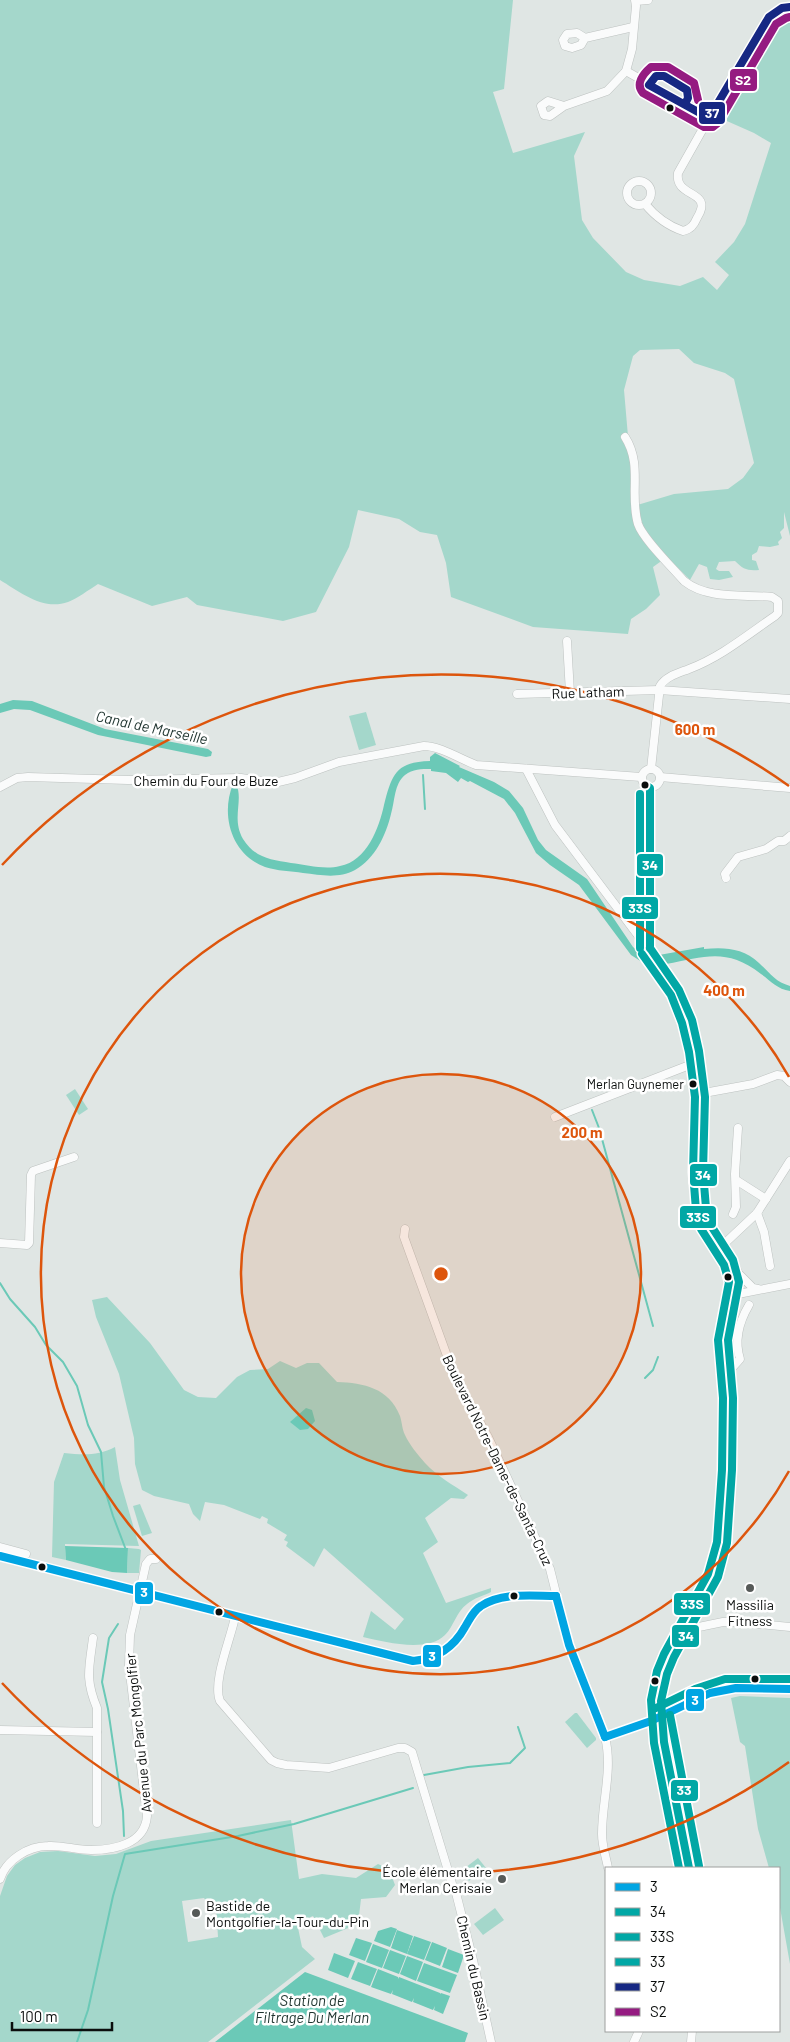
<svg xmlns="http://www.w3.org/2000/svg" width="790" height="2042" font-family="Barlow,sans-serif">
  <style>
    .green { fill: #a4d7cb; fill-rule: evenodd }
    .water { fill: #6bc9b7 }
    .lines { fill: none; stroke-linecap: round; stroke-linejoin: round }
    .stream { stroke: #6bc9b7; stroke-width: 2 }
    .street-casing { stroke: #bdc2c0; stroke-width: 9 }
    .street { stroke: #fafbfb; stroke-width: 8 }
    .bus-1-casing { stroke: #fff; stroke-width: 11 }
    .bus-2-casing { stroke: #fff; stroke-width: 11 }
    .bus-3-casing { stroke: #fff; stroke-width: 11 }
    .bus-4-casing { stroke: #fff; stroke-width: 11 }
    .bus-5-casing { stroke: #fff; stroke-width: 11 }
    .bus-6-casing { stroke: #fff; stroke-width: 11 }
    .bus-1 { stroke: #01a5e3; stroke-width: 8 }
    .bus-2 { stroke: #01a7a5; stroke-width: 8 }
    .bus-3 { stroke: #01a7a5; stroke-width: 8 }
    .bus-4 { stroke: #01a7a5; stroke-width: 8 }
    .bus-5 { stroke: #162883; stroke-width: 8 }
    .bus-6 { stroke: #951b81; stroke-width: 8 }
    .ring { fill: none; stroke: #dd550c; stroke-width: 2.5 }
    .bus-dot { fill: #0b0e0d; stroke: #fff; stroke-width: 2 }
    .poi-dot { fill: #565a58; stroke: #fff; stroke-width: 2 }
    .labels { text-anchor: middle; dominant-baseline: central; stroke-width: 5; stroke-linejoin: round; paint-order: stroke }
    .bus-label { font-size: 13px; fill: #0b0e0d; stroke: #fff; text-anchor: end }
    .street-label { font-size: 14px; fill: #0b0e0d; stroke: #fff }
    .poi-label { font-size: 14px; fill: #0b0e0d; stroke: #fff }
    .water-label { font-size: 15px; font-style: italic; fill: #1f342f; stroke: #fff }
    .centre { fill: #dd550c; stroke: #fff; stroke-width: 2.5 }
    .ring-label { font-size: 15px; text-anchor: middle; font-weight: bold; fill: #dd550c; stroke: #fff; stroke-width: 5; stroke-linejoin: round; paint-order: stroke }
    .line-badge { stroke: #fff; stroke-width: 2 }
    .badge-label { font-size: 14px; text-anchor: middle; font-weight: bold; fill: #fff }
  </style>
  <rect width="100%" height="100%" fill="#e0e6e4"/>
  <!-- green -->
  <g class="green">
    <path d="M0 0H513L504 89 493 92 513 153 585 132 574 156 582 220 593 238 626 272 644 280 680 286 703 277 717 290 729 275 715 262 734 242 745 224 771 143 754 133 720 118 744 77 740 74C751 57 769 13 790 10V536L784 512V528L780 532 782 538 778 542 779 545 770 547 759 546 757 552 752 555V560L756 561 759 570C747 571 743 569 735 561L719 562 716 569 719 571H729L733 577 719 580 710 579 707 567 699 564 690 580 667 557 653 567 660 595 646 609 631 619 628 634 533 627 451 597 446 563 437 535 420 532 399 519 358 510 349 547 316 612 283 621 197 605 187 597 152 606 98 584C90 589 75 600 68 602 43 611 20 592 0 580ZM679 349 694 363 725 373 734 379 754 463 743 478 728 489 674 494 634 506 624 390 633 356 640 350Z"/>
    <polygon points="366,712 376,745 359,750 349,716"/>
    <polygon points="75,1089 88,1109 79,1115 66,1095"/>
    <path d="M107 1297 150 1343 184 1390 198 1397 216 1398 237 1377 250 1370 268 1369 280 1361 296 1368 307 1363H319L337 1382C364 1383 389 1388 400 1416 402 1422 402 1429 405 1435 409 1444 418 1455 425 1463 437 1476 453 1485 468 1495L464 1499 451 1498 425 1518 438 1542 423 1553 446 1603 491 1588V1592C483 1596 474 1598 467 1604 456 1612 454 1626 445 1635 427 1653 385 1642 363 1637L371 1611 395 1630 404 1619 324 1548 314 1567 286 1546 288 1542 284 1540 287 1535 267 1523 268 1519 262 1516 260 1519 224 1505 205 1502 200 1521 193 1514 189 1504 154 1496 142 1490 135 1464 134 1438 119 1374 96 1317 92 1300Z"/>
    <path d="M115 1447 120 1480 139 1546 65 1544 66 1560 52 1557 54 1482 64 1453C83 1455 98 1456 115 1447Z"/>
    <polygon points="140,1504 152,1533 142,1536 133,1506"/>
    <polygon points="128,1548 139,1549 141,1550 139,1573 127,1573"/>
    <polygon points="740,1696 790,1698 790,1964 779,1902 779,1868 769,1868 758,1829 745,1746 740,1742 731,1698"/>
    <polygon points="575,1713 577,1713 596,1738 596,1740 587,1748 565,1722"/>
    <path d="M291 1820 299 1879 322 1874 356 1878 378 1864 389 1869 395 1885 386 1897 361 1899 358 1924 324 1938 313 1916 297 1923 302 1947 315 1959 208 2042H0V1896L7 1876 15 1865 25 1858 40 1852 58 1851 95 1856 116 1854 151 1841ZM204 1898 209 1905H216L218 1937 188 1942 182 1901Z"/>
    <polygon points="478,1858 486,1868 469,1881 461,1871"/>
    <polygon points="495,1908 504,1920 483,1935 474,1924"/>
  </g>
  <!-- water -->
  <g class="water">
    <polygon points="13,700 32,701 105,729 208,749 212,752 211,756 206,757 98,735 30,710 14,709 0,713 0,704"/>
    <path d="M435 753 460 766 459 767 494 782 509 791 523 808 538 840 546 850 587 879 633 947 644 956 653 958 655 964 642 962 631 955 579 885 550 865 536 853 515 813 504 799 470 781 468 782 461 778 458 782 446 773 431 771V769C421 769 413 769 405 775 394 784 395 801 391 814 386 835 375 859 355 870 338 879 321 875 303 873 291 871 277 871 265 867 232 855 220 816 233 784H236C244 800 231 818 243 839 255 858 271 860 291 863 307 865 325 870 340 866 367 861 379 828 384 805 392 774 396 762 430 761V757Z"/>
    <path d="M704 947V949C725 947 743 948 759 963 769 972 775 982 790 986V991C777 989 771 981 761 974 726 947 705 957 666 964L659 955Z"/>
    <polygon points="306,1408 312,1410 315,1421 308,1429 300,1430 290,1422"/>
    <polygon points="65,1546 128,1548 127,1573 112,1572 66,1560"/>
    <polygon points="391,1927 397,1929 390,1947 374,1941 378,1931"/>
    <polygon points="397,1930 413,1936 407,1954 391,1948"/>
    <polygon points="414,1936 431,1942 424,1960 407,1954"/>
    <polygon points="356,1938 372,1943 365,1961 349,1955"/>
    <polygon points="432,1942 447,1948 440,1966 425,1960"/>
    <polygon points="373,1944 389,1950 382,1968 366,1962"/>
    <polygon points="448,1949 464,1955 458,1973 442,1967"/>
    <polygon points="390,1950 406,1956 399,1974 383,1968"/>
    <polygon points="334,1953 355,1961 348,1978 328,1970"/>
    <polygon points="407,1956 423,1962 416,1981 400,1974"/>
    <polygon points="358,1962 377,1969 370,1986 351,1979"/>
    <polygon points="424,1963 457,1975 450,1993 417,1981"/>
    <polygon points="378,1969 398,1977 398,1979 399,1977 440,1993 440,1994 441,1993 450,1996 443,2014 434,2010 435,2006 433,2010 413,2002 414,1998 412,2002 392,1994 393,1990 391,1994 371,1987"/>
    <polygon points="305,1972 468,2033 465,2042 215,2042"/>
  </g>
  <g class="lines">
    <!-- stream -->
    <g class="stream">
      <polyline points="423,775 425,809"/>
      <polyline points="592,1110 599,1128 653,1326"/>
      <polyline points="0,1283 10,1299 35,1327 46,1345 63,1362 77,1386 88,1425 101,1452 104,1487 113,1516 126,1550"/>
      <polyline points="645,1378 653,1370 658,1357"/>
      <polyline points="118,1624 109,1638 102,1682 108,1709 123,1811 124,1836"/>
      <polyline points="424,1775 468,1767 510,1763 525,1748 518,1727"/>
      <polyline points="77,2042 88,2010 113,1896 125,1854 238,1836 294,1824 413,1788"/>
    </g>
    <defs>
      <g id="street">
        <polyline points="636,1 648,0"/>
        <polyline points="585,38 577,33 567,34 563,40 565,46 572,48 581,45 585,38 633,27"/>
        <polyline points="626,71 709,118 769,17 782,8 790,7"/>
        <polyline points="564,106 548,101 541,106 544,115 550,116 564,106 607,91 626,71 632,49 636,6 635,0"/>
        <circle cx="639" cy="193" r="12"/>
        <path d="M645 204C655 216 668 226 683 231 691 229 694 225 697 218 715 189 674 199 678 173L709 118"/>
        <path d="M625 437C643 465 629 494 638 524 643 539 672 567 684 581 708 600 743 594 772 597L778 601V613L775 616C747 635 721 657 689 669 679 673 666 676 660 686L651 769"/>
        <polyline points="567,641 570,693"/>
        <polyline points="517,694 659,690 790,699"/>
        <circle cx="651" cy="778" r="9"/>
        <polyline points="526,769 555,825 643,942 650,948 681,993 687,1007 695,1036 704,1093 705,1111 702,1159 706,1211 713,1228 724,1244 734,1262 738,1273 739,1285 728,1337 733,1399 727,1546 720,1570 711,1591 680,1643 668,1671 660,1702 662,1732 689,1868"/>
        <polyline points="660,777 790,788"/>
        <path d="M0 787 17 778 28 777 128 780 241 778 274 783 295 778 339 762 424 746C440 746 460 759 476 765L641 777"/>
        <polyline points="726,878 725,874 738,857 766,849 778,841 784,841 790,836"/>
        <polyline points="650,948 650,788"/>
        <polyline points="704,1093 753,1084 777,1075 784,1076 790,1082"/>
        <polyline points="555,1117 700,1061"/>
        <polyline points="736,1180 766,1199"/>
        <polyline points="757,1213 764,1232 770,1266"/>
        <polyline points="733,1214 736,1207 735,1174 738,1128"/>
        <path d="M405 1229 404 1237 455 1378 488 1437 550 1569 569 1645 605 1737C613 1769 602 1801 602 1834 602 1846 606 1857 608 1868"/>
        <polyline points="0,1243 27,1245 29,1243 31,1175 33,1171 74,1157"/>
        <polyline points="724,1244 757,1213 790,1161"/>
        <polyline points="738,1273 753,1288 758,1289"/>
        <polyline points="738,1294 790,1284"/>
        <path d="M731 1369 740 1359C734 1340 739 1322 749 1305"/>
        <polyline points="0,1547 26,1554"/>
        <path d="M0 1556 413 1661C436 1661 453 1647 465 1628 470 1618 474 1609 484 1604 504 1593 533 1596 556 1596"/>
        <path d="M235 1617C231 1638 212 1682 220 1701L271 1760 277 1763 286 1765 329 1768 398 1748H405L412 1752 453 1887 456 1893 473 1960 491 2042"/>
        <polyline points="689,1629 723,1622 738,1622 790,1627"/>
        <path d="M93 1638C89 1669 85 1679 97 1708V1823"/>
        <polyline points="0,1730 97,1732"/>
        <polyline points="605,1737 651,1721 710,1693 736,1688 790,1689"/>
        <path d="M0 1879C6 1860 28 1846 48 1846 62 1845 76 1850 91 1850 114 1850 145 1844 147 1816L129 1665 130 1635 146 1564 150 1559H156"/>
        <polyline points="634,2042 639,2031"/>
        <polyline points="691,2042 692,2031"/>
      </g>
    </defs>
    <!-- street casing -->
    <use href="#street" class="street-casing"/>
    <!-- street -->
    <use href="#street" class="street"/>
    <defs>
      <g id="bus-1">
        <path d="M0 1556 413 1661C436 1659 454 1647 465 1627 470 1619 473 1611 481 1606 502 1592 532 1596 556 1596"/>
        <polyline points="556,1596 569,1645 605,1737"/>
        <polyline points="605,1737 651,1721 710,1693 736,1688 790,1689"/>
      </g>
      <g id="bus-2">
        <polyline points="645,785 650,788 650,948"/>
        <polyline points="650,948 679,990 692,1020 699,1051 705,1097 703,1172 706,1208 710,1224 733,1260 739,1282 728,1340 733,1398 732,1470 727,1543 718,1577 674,1657 667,1674 661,1701 664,1742 689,1868"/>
      </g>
      <g id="bus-3">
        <polyline points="640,794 640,948"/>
        <polyline points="642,954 671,995 682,1023 689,1052 695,1097 693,1172 696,1210 701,1229 724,1265 729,1282 718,1340 723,1398 722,1470 717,1542 708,1574 664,1654 657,1671 651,1700 654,1743 679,1868"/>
      </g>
      <g id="bus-4">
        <polyline points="656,1708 695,1689 725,1679 790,1679"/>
        <polyline points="670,1715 699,1866"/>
      </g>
      <polyline id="bus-5" points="685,104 688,98 687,90 664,76 656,76 649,85 709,118 769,17 782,8 790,7"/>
      <path id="bus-6" d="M698 100 694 83 668 67H651C643 74 635 84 643 93L704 127H713L718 123 776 24 786 18 790 17"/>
    </defs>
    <!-- bus-1 casing -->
    <use href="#bus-1" class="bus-1-casing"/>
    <!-- bus-2 casing -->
    <use href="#bus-2" class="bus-2-casing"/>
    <!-- bus-3 casing -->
    <use href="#bus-3" class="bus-3-casing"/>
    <!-- bus-4 casing -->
    <use href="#bus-4" class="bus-4-casing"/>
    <!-- bus-5 casing -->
    <use href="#bus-5" class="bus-5-casing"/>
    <!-- bus-6 casing -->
    <use href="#bus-6" class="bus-6-casing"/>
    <!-- bus-1 -->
    <use href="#bus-1" class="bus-1"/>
    <!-- bus-2 -->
    <use href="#bus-2" class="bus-2"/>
    <!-- bus-3 -->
    <use href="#bus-3" class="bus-3"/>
    <!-- bus-4 -->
    <use href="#bus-4" class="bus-4"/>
    <!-- bus-5 -->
    <use href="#bus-5" class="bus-5"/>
    <!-- bus-6 -->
    <use href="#bus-6" class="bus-6"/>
  </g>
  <!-- distance rings -->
  <circle cx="441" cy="1274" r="200" fill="#dd550c" fill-opacity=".12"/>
  <g class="ring">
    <circle cx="441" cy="1274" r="200"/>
    <path d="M789 1471A400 400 0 1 1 789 1077"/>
    <path d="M789 1762A600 600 0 0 1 2 1683M2 865A600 600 0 0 1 789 786"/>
  </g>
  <!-- markers -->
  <g class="bus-dot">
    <circle cx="670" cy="108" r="4.5"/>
    <circle cx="645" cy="785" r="4.5"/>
    <circle cx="693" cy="1084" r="4.5"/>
    <circle cx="728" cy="1277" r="4.5"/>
    <circle cx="42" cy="1567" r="4.5"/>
    <circle cx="514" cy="1596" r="4.5"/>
    <circle cx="219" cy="1612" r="4.5"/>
    <circle cx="755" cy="1679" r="4.5"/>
    <circle cx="655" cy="1681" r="4.5"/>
  </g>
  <g class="poi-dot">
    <circle cx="750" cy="1588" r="5"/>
    <circle cx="502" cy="1879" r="5"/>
    <circle cx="196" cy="1913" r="5"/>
  </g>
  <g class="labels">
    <!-- bus labels -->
    <g class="bus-label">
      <text x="684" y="1084">Merlan Guynemer</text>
    </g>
    <!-- street labels -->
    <g class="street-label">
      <text transform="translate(588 692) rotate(-2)">Rue Latham</text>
      <text x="206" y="780">Chemin du Four de Buze</text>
      <text transform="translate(498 1460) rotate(64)">Boulevard Notre-Dame-de-Santa-Cruz</text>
      <text transform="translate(138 1733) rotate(-96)">Avenue du Parc Mongolfier</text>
      <text transform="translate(474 1968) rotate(77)">Chemin du Bassin</text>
    </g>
    <!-- poi labels -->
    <g class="poi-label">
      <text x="750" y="1604">Massilia<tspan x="750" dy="16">Fitness</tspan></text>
      <text x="492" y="1871" text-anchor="end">École élémentaire<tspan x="492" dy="16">Merlan Cerisaie</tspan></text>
      <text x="206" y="1905" text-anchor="start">Bastide de<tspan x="206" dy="16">Montgolfier-la-Tour-du-Pin</tspan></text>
    </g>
    <!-- water labels -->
    <g class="water-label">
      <text transform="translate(152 727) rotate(12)">Canal de Marseille</text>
      <text x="312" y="2000">Station de<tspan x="312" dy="17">Filtrage Du Merlan</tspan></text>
    </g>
  </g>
  <circle cx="441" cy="1274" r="8" class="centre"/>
  <g class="ring-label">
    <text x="695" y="735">600 m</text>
    <text x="724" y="996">400 m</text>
    <text x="582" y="1138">200 m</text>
  </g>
  <g class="line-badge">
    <rect x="729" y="68" width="29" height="24" rx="5" fill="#951b81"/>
    <rect x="698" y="101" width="28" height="24" rx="5" fill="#162883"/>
    <rect x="636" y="853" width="28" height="24" rx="5" fill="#01a7a5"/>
    <rect x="621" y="896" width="38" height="24" rx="5" fill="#01a7a5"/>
    <rect x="689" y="1163" width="29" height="24" rx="5" fill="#01a7a5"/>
    <rect x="679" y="1205" width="38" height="24" rx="5" fill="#01a7a5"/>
    <rect x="134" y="1581" width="20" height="24" rx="5" fill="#01a5e3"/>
    <rect x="673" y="1592" width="38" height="24" rx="5" fill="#01a7a5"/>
    <rect x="671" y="1624" width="29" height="24" rx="5" fill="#01a7a5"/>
    <rect x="422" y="1644" width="20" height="24" rx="5" fill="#01a5e3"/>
    <rect x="685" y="1688" width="20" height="24" rx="5" fill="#01a5e3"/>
    <rect x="670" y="1779" width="29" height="23" rx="5" fill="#01a7a5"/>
  </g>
  <g class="badge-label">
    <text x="743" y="85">S2</text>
    <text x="712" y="118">37</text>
    <text x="650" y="870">34</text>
    <text x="640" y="913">33S</text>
    <text x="703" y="1180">34</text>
    <text x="698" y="1222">33S</text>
    <text x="144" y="1597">3</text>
    <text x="692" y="1609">33S</text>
    <text x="686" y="1641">34</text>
    <text x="432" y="1661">3</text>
    <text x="695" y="1705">3</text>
    <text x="684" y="1795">33</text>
  </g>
  <!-- legend -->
  <rect x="605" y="1867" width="175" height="165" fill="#ffffff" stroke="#9d9f9e"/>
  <rect x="615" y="1883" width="25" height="8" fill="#01a5e3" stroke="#9d9f9e"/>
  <text x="650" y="1892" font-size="15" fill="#0b0e0d">3</text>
  <rect x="615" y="1908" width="25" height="8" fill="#01a7a5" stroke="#9d9f9e"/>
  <text x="650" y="1917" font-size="15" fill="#0b0e0d">34</text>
  <rect x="615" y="1933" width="25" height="8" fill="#01a7a5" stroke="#9d9f9e"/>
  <text x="650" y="1942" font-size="15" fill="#0b0e0d">33S</text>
  <rect x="615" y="1958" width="25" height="8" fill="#01a7a5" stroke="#9d9f9e"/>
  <text x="650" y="1967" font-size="15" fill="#0b0e0d">33</text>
  <rect x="615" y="1983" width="25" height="8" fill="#162883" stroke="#9d9f9e"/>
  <text x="650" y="1992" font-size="15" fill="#0b0e0d">37</text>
  <rect x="615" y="2008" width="25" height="8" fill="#951b81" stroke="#9d9f9e"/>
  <text x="650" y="2017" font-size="15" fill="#0b0e0d">S2</text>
  <!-- scale -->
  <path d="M12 2022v8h100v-8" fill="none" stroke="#0b0e0d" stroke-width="2.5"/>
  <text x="20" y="2022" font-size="15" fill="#0b0e0d" stroke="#ffffff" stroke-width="4" paint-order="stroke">100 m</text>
</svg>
